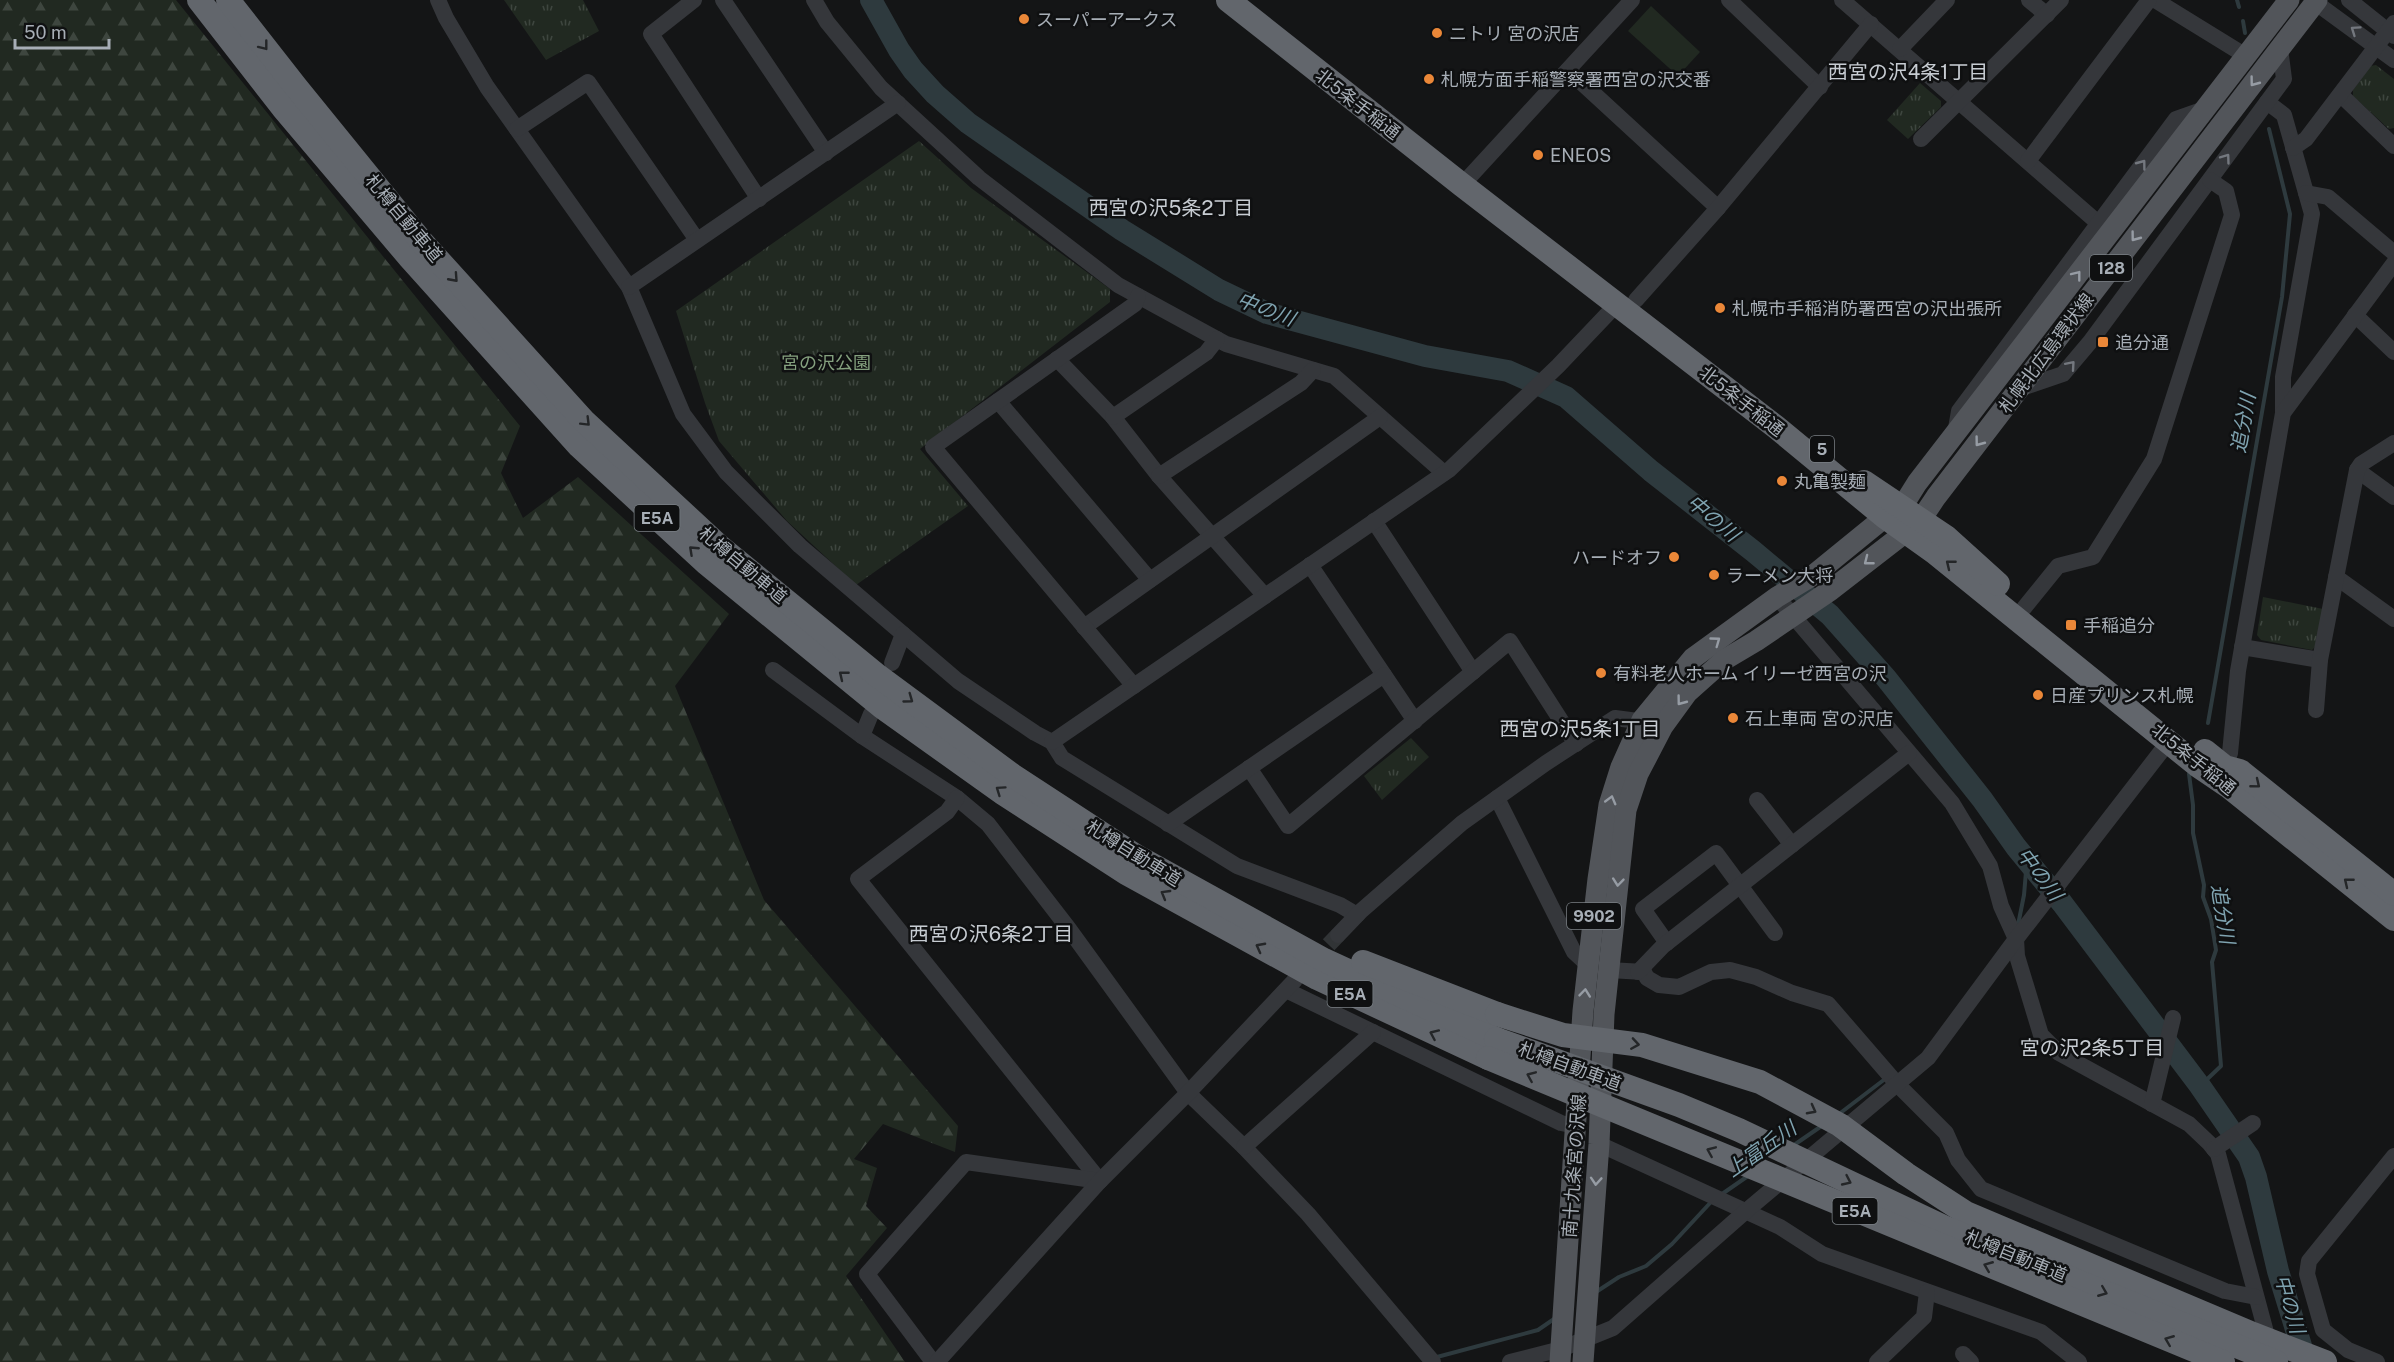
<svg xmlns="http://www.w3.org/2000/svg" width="2394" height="1362" font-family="'Public Sans','Noto Sans JP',sans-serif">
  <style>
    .grass { fill: url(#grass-tufts) }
    .forest { fill: url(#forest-firs) }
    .garden { fill: #212921 }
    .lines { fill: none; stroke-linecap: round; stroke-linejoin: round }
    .stream { stroke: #2e3a3e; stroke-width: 4 }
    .river { stroke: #2e3a3e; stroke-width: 22 }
    .minor-tunnel { stroke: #313436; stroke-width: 16; stroke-dasharray: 16 8; stroke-linecap: butt }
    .minor { stroke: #35373b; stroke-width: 16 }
    .major { stroke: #52555a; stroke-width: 21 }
    .highway { stroke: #62666c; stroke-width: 24 }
    .highway-bridge { stroke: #62666c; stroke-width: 24 }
    .oneway { stroke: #74787f }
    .oneway2 { stroke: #242628 }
    .oneway3 { stroke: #969ca4 }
    .poi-dot { fill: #ea8738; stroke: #0f1011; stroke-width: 2 }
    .labels { text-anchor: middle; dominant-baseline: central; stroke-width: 5; stroke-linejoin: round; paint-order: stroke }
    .shield { fill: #0f1011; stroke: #797f84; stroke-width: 1.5 }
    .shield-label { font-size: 16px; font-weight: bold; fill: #a7aeb6 }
    .poi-label { font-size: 18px; fill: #a7aeb6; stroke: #0f1011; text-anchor: start }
    .street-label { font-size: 18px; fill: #a7aeb6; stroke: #0f1011 }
    .park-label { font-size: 18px; fill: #84a07e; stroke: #0f1011 }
    .neighbourhood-label { font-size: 20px; fill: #c7ccd2; stroke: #0f1011 }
    .water-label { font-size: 20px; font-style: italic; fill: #7fa3b0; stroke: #0f1011 }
  </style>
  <defs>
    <pattern id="grass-tufts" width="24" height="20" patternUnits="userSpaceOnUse" patternTransform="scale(1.5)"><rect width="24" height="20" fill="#212921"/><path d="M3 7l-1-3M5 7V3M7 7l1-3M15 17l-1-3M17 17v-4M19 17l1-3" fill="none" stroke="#3e463f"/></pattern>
    <pattern id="forest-firs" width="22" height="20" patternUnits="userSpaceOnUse" patternTransform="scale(1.5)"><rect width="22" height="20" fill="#212921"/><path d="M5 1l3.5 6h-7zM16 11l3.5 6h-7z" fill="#3e463f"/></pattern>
  </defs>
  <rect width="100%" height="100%" fill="#141516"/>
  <!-- grass -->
  <g class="grass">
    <polygon points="504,0 583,0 599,31 546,60"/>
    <polygon points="2376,65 2394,79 2394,128 2389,129 2353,96 2353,90 2370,66"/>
    <polygon points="1920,83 1941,101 1941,107 1908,139 1887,120"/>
    <polygon points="919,141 971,188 1110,289 1110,302 920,449 968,506 856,585 787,521 719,441 705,403 676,311"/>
    <polygon points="2263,597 2323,609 2316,646 2312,650 2261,640 2257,635"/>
    <polygon points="1411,738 1429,757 1382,800 1364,776"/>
  </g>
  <!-- forest -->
  <polygon class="forest" points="0,0 176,0 520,426 501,473 523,518 578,477 729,614 675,686 764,900 958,1126 955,1152 883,1124 854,1159 877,1168 866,1206 887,1228 846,1276 905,1362 0,1362"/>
  <!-- garden -->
  <polygon class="garden" points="1651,6 1700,52 1678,76 1628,31"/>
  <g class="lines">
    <!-- stream -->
    <g class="stream">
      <polyline points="2237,0 2239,7"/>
      <polyline points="2243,21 2245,33"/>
      <polyline points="2208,723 2282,297 2290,214 2269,129"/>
      <polyline points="2189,774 2193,805 2193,833 2204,885 2203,897 2211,919 2216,950 2212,962 2221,1066 2200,1086"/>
      <polyline points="2018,925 2024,895 2027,860"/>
      <polyline points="1839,1114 1885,1079"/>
      <polyline points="1794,1145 1823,1125"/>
      <polyline points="1722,1194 1748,1176"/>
      <polyline points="1596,1292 1619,1277 1646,1266 1672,1244 1711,1202"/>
      <polyline points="1437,1357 1538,1330 1554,1319"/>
    </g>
    <!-- river -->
    <polyline class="river" points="871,0 899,50 913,70 935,94 968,123 1122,230 1219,290 1267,313 1425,356 1508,371 1566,397 1651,471 1753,551 1830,615 1886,678 1982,799 2016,847 2062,903 2200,1086 2249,1157 2256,1177 2278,1271 2306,1362"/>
    <!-- minor-tunnel -->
    <polyline class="minor-tunnel" points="1312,962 1338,935"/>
    <!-- minor -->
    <g class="minor">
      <polyline points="438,0 446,18 487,87 629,287 683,414 726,472 800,546 958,681 1035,733 1052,742 1062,758 1237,866 1340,905 1357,915"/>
      <polyline points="694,0 651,34 759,199"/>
      <polyline points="723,0 826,153"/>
      <polyline points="814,0 827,22 881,88 979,178 1118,285 1226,344 1334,376 1444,473"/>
      <polyline points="1729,0 1820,87"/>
      <polyline points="1842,0 2097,222"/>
      <polyline points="2029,0 2047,15"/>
      <polyline points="2155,0 2246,56"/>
      <polyline points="2312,0 2394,60"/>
      <polyline points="2349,0 2394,36"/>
      <polyline points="1900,49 1947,0"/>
      <polyline points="1568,70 1718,208"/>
      <polyline points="2341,95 2394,146"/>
      <polyline points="2267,102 2284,115 2312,214 2283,377 2283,413"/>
      <polyline points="517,129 588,82 697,240"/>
      <polyline points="1921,139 2061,0"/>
      <polyline points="2293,148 2306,139 2394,23"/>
      <polyline points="2028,161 2149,0"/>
      <polyline points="1462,185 1632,0"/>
      <polyline points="2306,193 2328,197 2394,253"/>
      <polyline points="629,287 898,103"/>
      <polyline points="1636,300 1718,208 1871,24"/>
      <polyline points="2355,315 2394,352"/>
      <polyline points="1057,359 1113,417 1159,476 1265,596"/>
      <polyline points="2019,389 2063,374 2090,342 2284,79 2280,48"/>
      <polyline points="998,401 1150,580"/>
      <polyline points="1113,417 1206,353 1217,339"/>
      <polyline points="1955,434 1959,411 2176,119 2207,108"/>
      <polyline points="2357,470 2394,497"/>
      <polyline points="1159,476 1301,383 1313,370"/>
      <polyline points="1374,521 1473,672"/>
      <polyline points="1310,565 1415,721"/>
      <polyline points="2336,577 2394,619"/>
      <polyline points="1777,597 1952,803 1990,866 2001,906 2016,939 2017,956 2041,1035 2059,1053 2189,1124 2209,1143 2218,1154 2270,1347"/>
      <polyline points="2024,608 2058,566 2093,557 2154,459 2232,215 2226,191 2210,180"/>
      <polyline points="1084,627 1380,417"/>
      <polyline points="2242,647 2320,660"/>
      <polyline points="892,663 903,634"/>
      <polyline points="773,670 862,736 957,798 988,824 1069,929 1188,1093 1244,1147 1308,1214 1433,1362"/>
      <polyline points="1134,686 933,447 1135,304 1138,296"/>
      <polyline points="2316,710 2320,660 2357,470 2361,464 2394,443"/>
      <polyline points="862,736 871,714"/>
      <polyline points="1052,742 1449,470 1558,366 1616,305"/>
      <polyline points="1249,768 1288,826 1510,641 1576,744"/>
      <polyline points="2219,773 2225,767 2230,753 2238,671 2283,413 2394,263"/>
      <polyline points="957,798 947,812 858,879 1100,1181"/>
      <polyline points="1497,798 1574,952 1588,965"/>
      <polyline points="1757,800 1792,845"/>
      <polyline points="1168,824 1384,675"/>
      <polyline points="1338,935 1361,911 1462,823 1546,763 1615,718 1653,723"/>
      <polyline points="1667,943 1643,909 1716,853 1775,933"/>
      <polyline points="1609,970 1644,972 1647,978 1659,985 1679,987 1711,972 1730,970 1756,977 1792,993 1828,1004 1898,1085 1946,1133 1958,1160 1981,1189 2225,1291 2256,1297"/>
      <polyline points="1638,972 1663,946 1909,753"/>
      <polyline points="1286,990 1561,1123 1576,1126"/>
      <polyline points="2152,1104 2173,1018"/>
      <polyline points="1599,1144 1780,1227 1822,1254 2041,1332 2079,1362"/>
      <polyline points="1244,1147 1373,1032"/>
      <polyline points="2214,1149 2253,1123"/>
      <polyline points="1963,1354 1971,1362"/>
      <polyline points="933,1362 867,1274 966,1162 1100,1181"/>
      <polyline points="937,1362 1100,1181 1188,1093 1295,980"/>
      <polyline points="1510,1362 1561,1349 1613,1328 1746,1211 1928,1058 2016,939 2170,740"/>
      <polyline points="1877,1362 1924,1317 1927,1292"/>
      <polyline points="2377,1362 2348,1350 2323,1330 2307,1274 2309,1261 2394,1156"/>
    </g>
    <!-- major -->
    <g class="major">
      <polyline points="1560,1362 1583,1011 1598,879 1609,805 1621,767 1642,720 1693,658 1777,597 1815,574 1885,517 1902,507 1917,483 2289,0"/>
      <polyline points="1583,1362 1599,1144 1604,1014 1626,810 1638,774 1663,726 1687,693 1724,660 1756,641 1831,590 1920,521 1936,497 2317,0"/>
    </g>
    <!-- highway -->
    <g class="highway">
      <polyline points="199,0 283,108 410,258 579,446 706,563 882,707 1004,794 1126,873 1317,978 1488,1058"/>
      <polyline points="228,0 296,87 422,242 584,421 719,546 878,676 1012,775 1136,856 1324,960 1496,1039"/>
      <polyline points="1228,0 1462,185 1776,427 1885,517 1934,552 2197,765 2228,786 2394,919"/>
      <polyline points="1864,482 1946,537 1998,584"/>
      <polyline points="2205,751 2225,767 2240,771 2394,894"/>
      <polyline points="1363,962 1497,1014"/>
    </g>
    <!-- highway-bridge -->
    <g class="highway-bridge">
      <polyline points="1497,1014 1563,1035 1642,1045 1760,1082 1840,1125 1906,1174 1966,1213 2253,1334 2325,1362"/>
      <polyline points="1496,1039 1679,1105 1739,1130 1946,1228 2276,1362"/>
      <polyline points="1488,1058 2223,1362"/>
    </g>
  </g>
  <!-- one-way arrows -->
  <defs><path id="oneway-chevron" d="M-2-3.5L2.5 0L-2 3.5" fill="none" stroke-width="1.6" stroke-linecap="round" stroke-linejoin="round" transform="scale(1.5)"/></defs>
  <g class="oneway">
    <use href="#oneway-chevron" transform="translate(2355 30) rotate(-145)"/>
    <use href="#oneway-chevron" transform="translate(2226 158) rotate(-54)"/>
    <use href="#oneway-chevron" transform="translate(2142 164) rotate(-53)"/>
    <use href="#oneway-chevron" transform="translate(2071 365) rotate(-49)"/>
  </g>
  <g class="oneway2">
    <use href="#oneway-chevron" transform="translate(264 46) rotate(52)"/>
    <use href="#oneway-chevron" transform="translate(454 278) rotate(48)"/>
    <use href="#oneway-chevron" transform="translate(586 422) rotate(45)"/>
    <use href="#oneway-chevron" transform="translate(693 550) rotate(-137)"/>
    <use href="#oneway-chevron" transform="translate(1950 564) rotate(-141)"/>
    <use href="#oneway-chevron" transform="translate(843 675) rotate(-141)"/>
    <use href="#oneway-chevron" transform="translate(909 699) rotate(36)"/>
    <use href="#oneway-chevron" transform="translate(2256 784) rotate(39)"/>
    <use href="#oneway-chevron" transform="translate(1000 790) rotate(-145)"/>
    <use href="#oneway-chevron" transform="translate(2348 882) rotate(-141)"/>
    <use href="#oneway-chevron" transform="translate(1165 894) rotate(-150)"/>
    <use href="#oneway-chevron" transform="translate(1260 947) rotate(-152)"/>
    <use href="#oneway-chevron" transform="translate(1434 1034) rotate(-156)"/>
    <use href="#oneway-chevron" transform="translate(1635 1044) rotate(9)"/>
    <use href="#oneway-chevron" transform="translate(1531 1076) rotate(-157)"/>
    <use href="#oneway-chevron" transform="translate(1812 1110) rotate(28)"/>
    <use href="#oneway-chevron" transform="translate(1711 1151) rotate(-157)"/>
    <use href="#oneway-chevron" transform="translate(1847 1181) rotate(25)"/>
    <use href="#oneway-chevron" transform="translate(1988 1266) rotate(-158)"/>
    <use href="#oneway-chevron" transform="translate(2103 1292) rotate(22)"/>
    <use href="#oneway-chevron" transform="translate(2169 1340) rotate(-158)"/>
  </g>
  <g class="oneway3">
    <use href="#oneway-chevron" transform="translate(2254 82) rotate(127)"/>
    <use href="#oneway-chevron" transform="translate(2135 237) rotate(127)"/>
    <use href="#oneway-chevron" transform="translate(2077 275) rotate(-52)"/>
    <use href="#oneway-chevron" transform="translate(1979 442) rotate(127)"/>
    <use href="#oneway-chevron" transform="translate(1868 561) rotate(142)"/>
    <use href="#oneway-chevron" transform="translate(1716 641) rotate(-36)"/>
    <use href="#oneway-chevron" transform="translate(1681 701) rotate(127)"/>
    <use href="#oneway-chevron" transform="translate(1611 800) rotate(-75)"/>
    <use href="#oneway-chevron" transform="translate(1618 882) rotate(96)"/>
    <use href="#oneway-chevron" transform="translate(1585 993) rotate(-84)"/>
    <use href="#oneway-chevron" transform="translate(1596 1181) rotate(94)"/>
  </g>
  <!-- markers -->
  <g class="poi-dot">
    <circle cx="1024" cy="19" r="6"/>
    <circle cx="1437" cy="33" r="6"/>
    <circle cx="1429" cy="79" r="6"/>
    <circle cx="1538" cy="155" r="6"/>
    <circle cx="1720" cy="308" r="6"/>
    <rect x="2097" y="336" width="12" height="12" rx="3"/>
    <circle cx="1782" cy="481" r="6"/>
    <circle cx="1674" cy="557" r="6"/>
    <circle cx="1714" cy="575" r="6"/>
    <rect x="2065" y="619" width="12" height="12" rx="3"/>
    <circle cx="1601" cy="673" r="6"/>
    <circle cx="2038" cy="695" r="6"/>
    <circle cx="1733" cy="718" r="6"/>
  </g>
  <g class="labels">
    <!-- shield labels -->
    <g class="shield">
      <rect x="2090" y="255" width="42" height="26" rx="4.5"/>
      <rect x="1810" y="436" width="24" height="26" rx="4.5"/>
      <rect x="634.5" y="505" width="45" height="26" rx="4.5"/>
      <rect x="1567" y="903" width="54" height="26" rx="4.5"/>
      <rect x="1327.5" y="981" width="45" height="26" rx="4.5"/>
      <rect x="1832.5" y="1198" width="45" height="26" rx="4.5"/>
    </g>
    <g class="shield-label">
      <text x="2111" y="268">128</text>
      <text x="1822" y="449">5</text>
      <text x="657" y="518">E5A</text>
      <text x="1594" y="916">9902</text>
      <text x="1350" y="994">E5A</text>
      <text x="1855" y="1211">E5A</text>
    </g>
    <!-- poi labels -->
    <g class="poi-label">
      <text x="1036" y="19">スーパーアークス</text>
      <text x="1449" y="33">ニトリ 宮の沢店</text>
      <text x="1441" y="79">札幌方面手稲警察署西宮の沢交番</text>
      <text x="1550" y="155">ENEOS</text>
      <text x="1732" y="308">札幌市手稲消防署西宮の沢出張所</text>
      <text x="2115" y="342">追分通</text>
      <text x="1794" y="481">丸亀製麺</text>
      <text x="1662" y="557" text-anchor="end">ハードオフ</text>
      <text x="1726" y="575">ラーメン大将</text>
      <text x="2083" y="625">手稲追分</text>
      <text x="1613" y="673">有料老人ホーム イリーゼ西宮の沢</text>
      <text x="2050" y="695">日産プリンス札幌</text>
      <text x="1745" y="718">石上車両 宮の沢店</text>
    </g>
    <!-- street labels -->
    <g class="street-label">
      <text transform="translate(1358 104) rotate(38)">北5条手稲通</text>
      <text transform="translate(404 218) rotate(50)">札樽自動車道</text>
      <text transform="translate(2046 353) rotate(-53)">札幌北広島環状線</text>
      <text transform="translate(1742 401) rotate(38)">北5条手稲通</text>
      <text transform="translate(743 565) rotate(40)">札樽自動車道</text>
      <text transform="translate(2194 759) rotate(39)">北5条手稲通</text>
      <text transform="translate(1134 853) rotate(32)">札樽自動車道</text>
      <text transform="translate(1570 1066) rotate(20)">札樽自動車道</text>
      <text transform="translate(1574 1166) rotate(-86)">南十九条宮の沢線</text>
      <text transform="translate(2016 1256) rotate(22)">札樽自動車道</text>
    </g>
    <!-- park labels -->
    <g class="park-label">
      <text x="826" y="362">宮の沢公園</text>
    </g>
    <!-- neighbourhood labels -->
    <g class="neighbourhood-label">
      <text x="1908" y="72">西宮の沢4条1丁目</text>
      <text x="1171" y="208">西宮の沢5条2丁目</text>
      <text x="1580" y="729">西宮の沢5条1丁目</text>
      <text x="991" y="934">西宮の沢6条2丁目</text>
      <text x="2092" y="1048">宮の沢2条5丁目</text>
    </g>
    <!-- water labels -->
    <g class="water-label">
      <text transform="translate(1266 309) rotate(21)">中の川</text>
      <text transform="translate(2243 423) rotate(-80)">追分川</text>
      <text transform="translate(1713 518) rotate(40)">中の川</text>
      <text transform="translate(2040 874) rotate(53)">中の川</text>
      <text transform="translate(2223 914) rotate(81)">追分川</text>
      <text transform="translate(1761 1149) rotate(-35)">上富丘川</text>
      <text transform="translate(2290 1304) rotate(74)">中の川</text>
    </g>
  </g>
  <!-- scale -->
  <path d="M15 39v9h94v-9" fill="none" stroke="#a7aeb6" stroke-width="3"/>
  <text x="24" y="39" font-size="18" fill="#a7aeb6" stroke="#0f1011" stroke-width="4.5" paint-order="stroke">50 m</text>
</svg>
